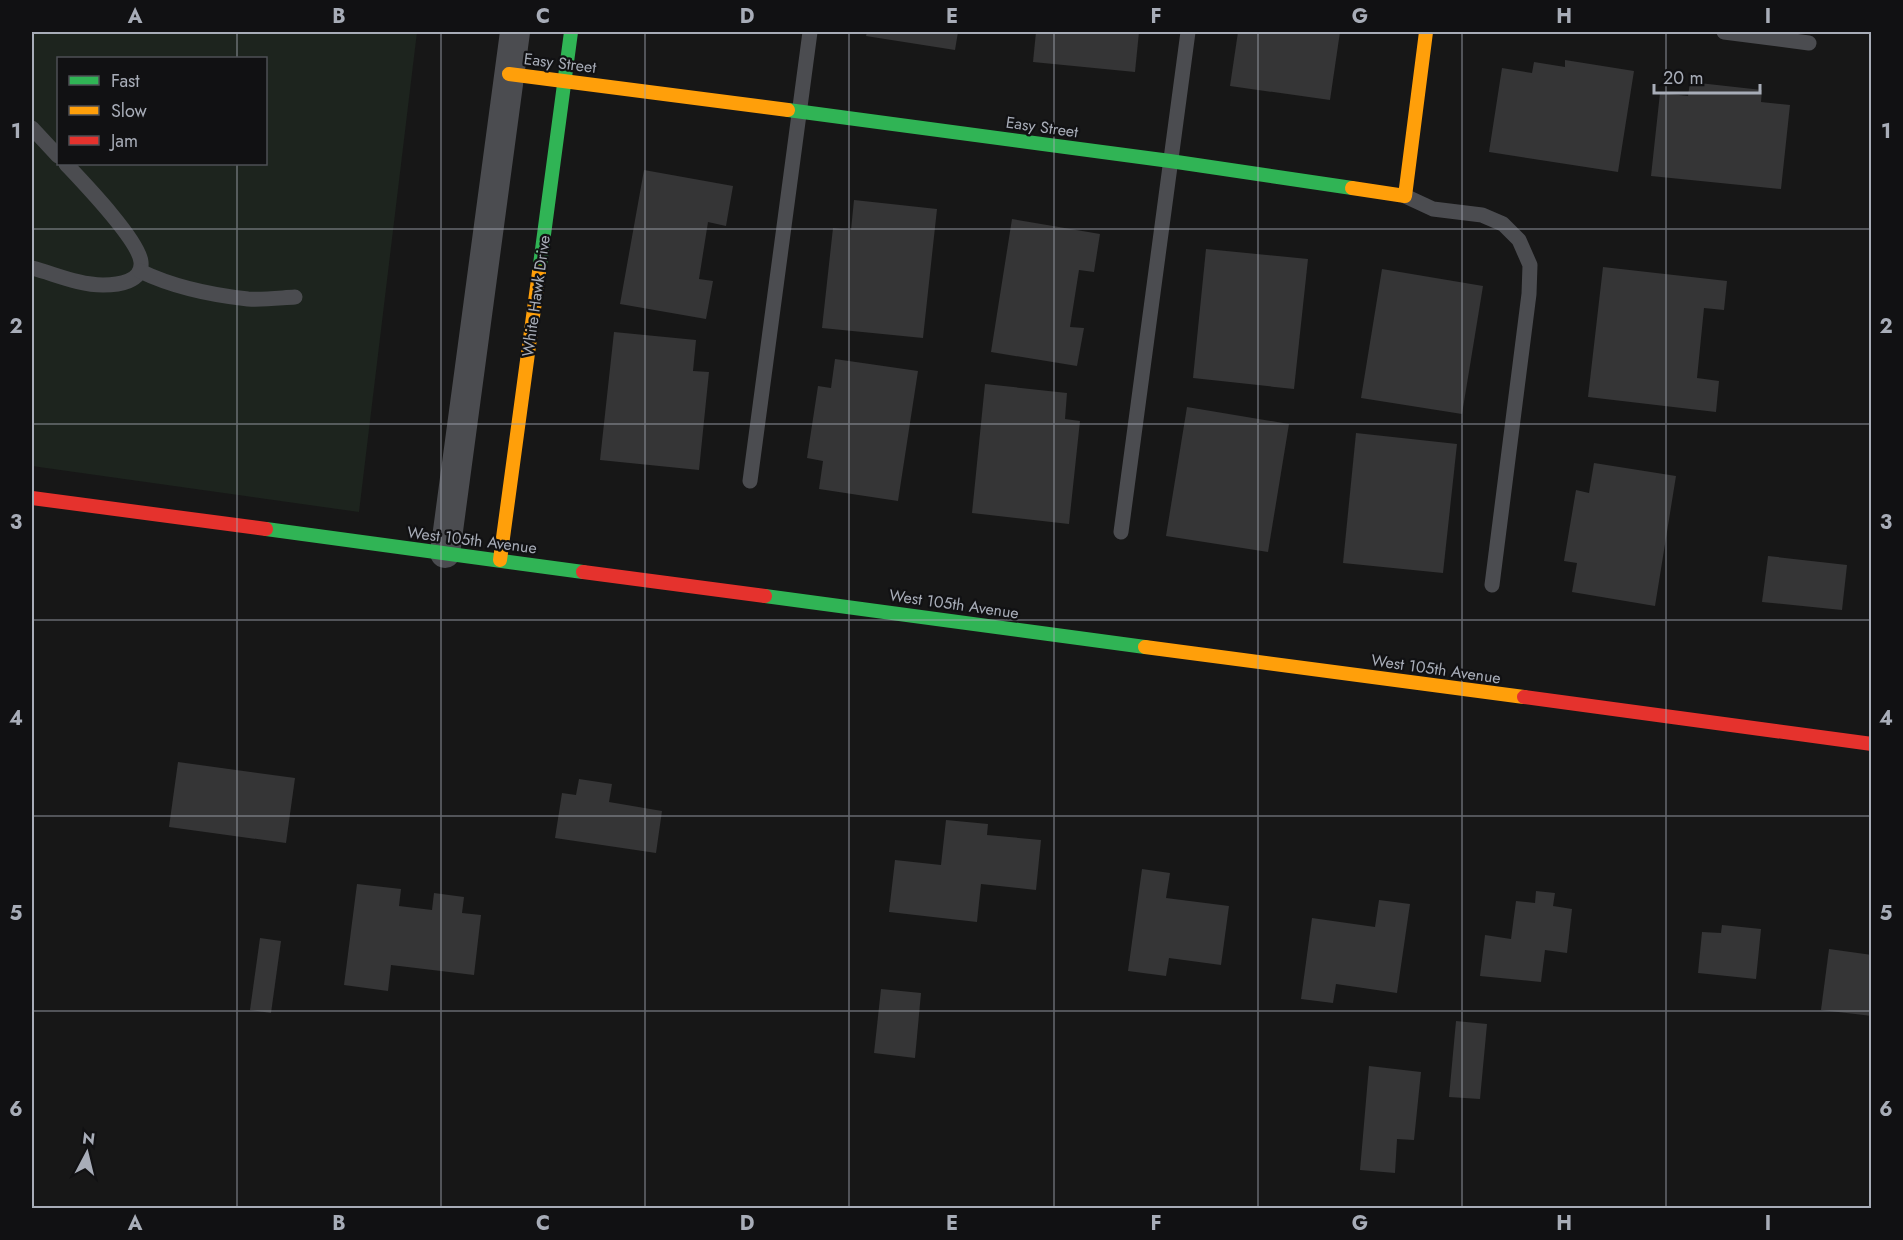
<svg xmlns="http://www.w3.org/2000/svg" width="1903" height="1240" font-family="Jost,sans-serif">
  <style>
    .green { fill: #1d241e; fill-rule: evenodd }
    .building { fill: #353536 }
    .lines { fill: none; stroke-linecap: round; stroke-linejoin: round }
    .lane { stroke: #4b4c50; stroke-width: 15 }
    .street { stroke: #4b4c50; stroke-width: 30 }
    .fast { stroke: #30b455; stroke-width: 14 }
    .slow { stroke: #ff9f0a; stroke-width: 14 }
    .jam { stroke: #e5322d; stroke-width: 14 }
    .grid { fill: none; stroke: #a8adb8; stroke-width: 1.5; stroke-opacity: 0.55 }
    .labels { text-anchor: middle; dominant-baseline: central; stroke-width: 4.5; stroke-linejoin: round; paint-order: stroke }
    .street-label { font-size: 16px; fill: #a8adb8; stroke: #111113 }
    .neatline { fill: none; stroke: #a8adb8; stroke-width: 2 }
    .grid-label { font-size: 20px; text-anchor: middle; font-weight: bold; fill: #a8adb8 }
  </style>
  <rect width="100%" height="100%" fill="#171717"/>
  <!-- green -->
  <path class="green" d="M32 32H417L359 512 32 466ZM58 58H266V164H58Z"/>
  <!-- building -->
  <g class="building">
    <polygon points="867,32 958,32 955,50 866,36"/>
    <polygon points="1036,32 1139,32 1135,72 1033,62"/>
    <polygon points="1238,32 1340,32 1330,100 1230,86"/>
    <polygon points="1565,60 1634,71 1618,172 1489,152 1502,68 1532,73 1534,62 1565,67"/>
    <polygon points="1690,82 1762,90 1761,102 1790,105 1781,189 1651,176 1660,93 1688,96"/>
    <polygon points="644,170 733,186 726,226 708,222 699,279 713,281 706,319 620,304"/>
    <polygon points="854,200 937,209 923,338 822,328 833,228 851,230"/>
    <polygon points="1012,219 1100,234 1094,272 1079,270 1070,327 1084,328 1077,366 991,352"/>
    <polygon points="1206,249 1308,259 1294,389 1193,378"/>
    <polygon points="1603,267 1727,281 1724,310 1704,308 1697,378 1719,381 1716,412 1588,397"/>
    <polygon points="1382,269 1483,286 1462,414 1361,398"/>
    <polygon points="614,332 696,340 693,371 709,372 699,470 600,460"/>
    <polygon points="835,359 918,371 898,501 819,489 823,461 807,458 818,386 831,388"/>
    <polygon points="985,384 1067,393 1065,419 1080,421 1069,524 972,513"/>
    <polygon points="1187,407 1289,424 1268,552 1166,536"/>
    <polygon points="1356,433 1457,444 1443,573 1343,563"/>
    <polygon points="1594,463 1676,476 1655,606 1572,592 1577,563 1564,561 1576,490 1589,493"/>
    <polygon points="1768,556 1847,565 1842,610 1762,602"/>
    <polygon points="178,762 295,778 286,843 169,827"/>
    <polygon points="579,779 612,784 609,802 662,811 656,853 555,838 562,793 576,795"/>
    <polygon points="946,820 988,824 987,835 1041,840 1036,890 981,884 977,922 889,912 895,860 941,865"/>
    <polygon points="1142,869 1170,873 1166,898 1229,906 1221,965 1169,958 1166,976 1128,971"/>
    <polygon points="357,884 401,889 399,906 432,910 434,893 464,897 462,913 481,915 474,975 391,965 388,991 344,985"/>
    <polygon points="1536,891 1555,893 1553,906 1572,909 1567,953 1545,950 1541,982 1480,976 1485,935 1511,939 1516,901 1535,903"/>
    <polygon points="1379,900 1410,904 1397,993 1336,984 1333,1003 1301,999 1312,918 1375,927"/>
    <polygon points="1722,925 1761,929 1756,979 1698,973 1702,932 1721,933"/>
    <polygon points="260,938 281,941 271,1013 250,1010"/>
    <polygon points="1829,949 1872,955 1872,1016 1821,1010"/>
    <polygon points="881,989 921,993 915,1058 874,1053"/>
    <polygon points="1456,1021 1487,1024 1480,1099 1449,1097"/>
    <polygon points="1369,1066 1421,1072 1414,1140 1397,1139 1395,1173 1360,1170"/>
  </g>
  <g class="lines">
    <!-- lane -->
    <g class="lane">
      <polyline points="1724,32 1809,43"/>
      <polyline points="32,128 58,156"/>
      <polyline points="1405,196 1433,209 1482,215 1503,224 1519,240 1530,265 1529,294 1492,585"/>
      <path d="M32 268C55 274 79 285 103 285 118 285 143 282 141 262 139 240 82 181 66 164"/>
      <path d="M140 271C173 287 211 295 248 299 263 300 279 298 295 297"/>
      <polyline points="750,481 810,32"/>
      <polyline points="1121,532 1188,32"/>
    </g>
    <!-- street -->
    <polyline class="street" points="445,553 515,32"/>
    <!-- fast -->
    <g class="fast">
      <polyline points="788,110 1170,161 1352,188"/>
      <polyline points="539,272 571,32"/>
      <polyline points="266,529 583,572"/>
      <polyline points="765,596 1145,647"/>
    </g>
    <!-- slow -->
    <g class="slow">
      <polyline points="509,74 788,110"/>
      <polyline points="1352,188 1405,196 1426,32"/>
      <polyline points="500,560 539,272"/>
      <polyline points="1145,647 1524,697"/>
    </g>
    <!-- jam -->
    <g class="jam">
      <polyline points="32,498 266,529"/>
      <polyline points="583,572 765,596"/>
      <polyline points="1524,697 1872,744"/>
    </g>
  </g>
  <!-- grid -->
  <path class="grid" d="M237 32V58M441 32V1208M645 32V1208M849 32V1208M1054 32V1208M1258 32V1208M1462 32V1208M1666 32V1208M237 164V1208M32 229H1872M32 424H1872M32 620H1872M32 816H1872M32 1011H1872"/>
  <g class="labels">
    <!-- street labels -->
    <g class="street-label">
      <text transform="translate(560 63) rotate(7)">Easy Street</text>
      <text transform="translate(1042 127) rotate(8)">Easy Street</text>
      <text transform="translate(536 296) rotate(-82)">White Hawk Drive</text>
      <text transform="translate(472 540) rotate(7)">West 105th Avenue</text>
      <text transform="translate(954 604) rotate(8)">West 105th Avenue</text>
      <text transform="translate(1436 669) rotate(8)">West 105th Avenue</text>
    </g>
  </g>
  <!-- border -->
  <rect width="1903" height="1240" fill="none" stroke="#111113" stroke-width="66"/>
  <!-- legend -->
  <rect x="57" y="57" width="210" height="108" fill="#111113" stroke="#4d4f55" stroke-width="1.5"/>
  <rect x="69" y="76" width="30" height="9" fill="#30b455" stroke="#4d4f55" stroke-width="1.5"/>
  <text x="111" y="87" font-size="18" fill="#a8adb8">Fast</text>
  <rect x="69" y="106" width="30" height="9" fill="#ff9f0a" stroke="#4d4f55" stroke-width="1.5"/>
  <text x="111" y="117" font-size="18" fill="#a8adb8">Slow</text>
  <rect x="69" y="136" width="30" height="9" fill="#e5322d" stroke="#4d4f55" stroke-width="1.5"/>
  <text x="111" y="147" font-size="18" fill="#a8adb8">Jam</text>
  <!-- north arrow -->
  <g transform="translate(87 1153) rotate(7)" stroke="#111113" stroke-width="4.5" paint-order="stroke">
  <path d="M0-4.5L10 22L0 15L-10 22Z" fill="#a8adb8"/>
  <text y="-9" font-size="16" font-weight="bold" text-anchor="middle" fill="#a8adb8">N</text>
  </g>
  <!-- scale -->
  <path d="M1654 84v9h106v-9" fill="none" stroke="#a8adb8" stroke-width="3"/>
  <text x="1663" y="84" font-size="18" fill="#a8adb8" stroke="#111113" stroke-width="4.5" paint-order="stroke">20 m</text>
  <rect x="33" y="33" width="1837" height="1174" class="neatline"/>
  <g class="grid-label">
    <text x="135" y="23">A</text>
    <text x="339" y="23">B</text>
    <text x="543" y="23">C</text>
    <text x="747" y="23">D</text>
    <text x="952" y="23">E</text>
    <text x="1156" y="23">F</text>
    <text x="1360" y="23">G</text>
    <text x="1564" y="23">H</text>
    <text x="1768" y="23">I</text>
    <text x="16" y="138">1</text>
    <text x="1886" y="138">1</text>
    <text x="16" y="333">2</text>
    <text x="1886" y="333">2</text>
    <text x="16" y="529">3</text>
    <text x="1886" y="529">3</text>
    <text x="16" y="725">4</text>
    <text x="1886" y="725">4</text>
    <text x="16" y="920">5</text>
    <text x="1886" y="920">5</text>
    <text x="16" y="1116">6</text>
    <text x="1886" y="1116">6</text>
    <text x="135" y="1230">A</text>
    <text x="339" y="1230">B</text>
    <text x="543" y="1230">C</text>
    <text x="747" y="1230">D</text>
    <text x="952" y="1230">E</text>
    <text x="1156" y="1230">F</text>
    <text x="1360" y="1230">G</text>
    <text x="1564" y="1230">H</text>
    <text x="1768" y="1230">I</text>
  </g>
</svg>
